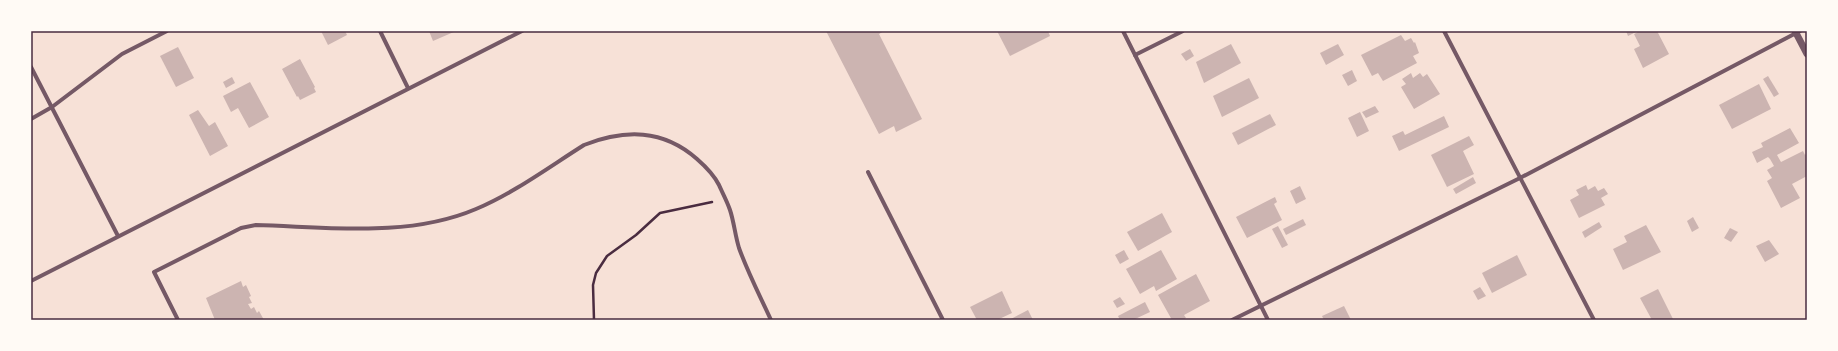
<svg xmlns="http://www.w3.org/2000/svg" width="1838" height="351" font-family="'Asap Condensed',sans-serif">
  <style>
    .building { fill: #ccb4b1 }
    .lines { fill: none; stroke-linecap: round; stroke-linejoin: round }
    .path { stroke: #4a2c40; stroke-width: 2.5 }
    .minor { stroke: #755966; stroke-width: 4 }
    .tertiary { stroke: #755966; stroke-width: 7 }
    .neatline { fill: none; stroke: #4a2c40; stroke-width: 1.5 }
  </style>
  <rect width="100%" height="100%" fill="#f7e1d7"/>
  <!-- building -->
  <g class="building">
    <polygon points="321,31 345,31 347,35 328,45"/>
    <polygon points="429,31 456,31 433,41"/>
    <polygon points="826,31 884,31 879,34 922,119 896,132 894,126 879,134"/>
    <polygon points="997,31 1048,31 1050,36 1010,56"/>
    <polygon points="1626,31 1638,31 1628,36"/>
    <polygon points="1640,31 1657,31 1669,54 1643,68 1634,49 1640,46 1634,34"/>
    <polygon points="1401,35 1405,41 1411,38 1414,43 1415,42 1419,53 1413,56 1417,63 1383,81 1378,73 1372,76 1361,55"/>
    <polygon points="1231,44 1241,63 1204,83 1196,62"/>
    <polygon points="1338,44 1344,55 1326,65 1320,53"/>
    <polygon points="178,47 194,78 176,87 160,56"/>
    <polygon points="1190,49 1194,56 1186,61 1181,54"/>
    <polygon points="300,59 315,87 314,88 316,92 300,100 298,96 297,97 282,69"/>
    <polygon points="1352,70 1357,81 1348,86 1342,75"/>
    <polygon points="1411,73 1413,78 1420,73 1423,77 1427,74 1440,94 1414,109 1401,87 1406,84 1402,79"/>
    <polygon points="1768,76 1779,94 1774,97 1763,79"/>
    <polygon points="232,77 235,83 226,88 223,82"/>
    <polygon points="1249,78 1259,98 1222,117 1213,96"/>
    <polygon points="250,82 269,117 249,128 238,108 231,112 223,96"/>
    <polygon points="1759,84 1771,109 1732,129 1719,105"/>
    <polygon points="1375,106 1379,112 1366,118 1362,112"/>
    <polygon points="198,110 209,126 215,122 228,146 210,156 189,115"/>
    <polygon points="1360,112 1369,131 1357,137 1348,118"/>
    <polygon points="1270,114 1276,125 1238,145 1232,133"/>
    <polygon points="1444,116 1449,127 1399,151 1392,136 1403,131 1405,135"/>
    <polygon points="1790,128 1799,143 1777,155 1781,162 1803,151 1805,155 1807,153 1807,176 1792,184 1800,198 1781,208 1767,181 1772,178 1767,170 1774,166 1770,159 1768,157 1757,163 1752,152 1763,147 1761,143"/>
    <polygon points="1469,136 1474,145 1463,151 1474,174 1447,187 1431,155"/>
    <polygon points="1473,177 1476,183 1456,194 1453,189"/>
    <polygon points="1586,185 1588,190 1595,186 1598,191 1604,188 1608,194 1601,198 1605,205 1579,218 1570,200 1579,195 1576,190"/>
    <polygon points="1300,186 1306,199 1296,204 1290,191"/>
    <polygon points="1275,197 1277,202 1274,204 1282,220 1247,238 1236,217"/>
    <polygon points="1162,213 1172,232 1138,251 1127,232"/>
    <polygon points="1693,217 1699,228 1692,232 1687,221"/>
    <polygon points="1303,219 1306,225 1286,235 1283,229"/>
    <polygon points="1599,222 1602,227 1585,238 1582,232"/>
    <polygon points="1646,225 1661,252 1623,270 1613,249 1627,242 1624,236"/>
    <polygon points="1278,226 1288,245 1282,248 1272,229"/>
    <polygon points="1730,228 1738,232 1731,242 1724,238"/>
    <polygon points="1769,240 1779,254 1765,262 1756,246"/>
    <polygon points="1124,250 1129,259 1120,264 1115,255"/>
    <polygon points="1161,250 1177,279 1156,291 1154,286 1140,294 1126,269"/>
    <polygon points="1517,255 1527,275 1492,293 1482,273"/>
    <polygon points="1196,274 1210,301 1184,315 1186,318 1183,320 1172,320 1158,295"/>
    <polygon points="241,281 243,287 246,285 251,296 249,297 252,303 248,304 251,309 254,307 257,313 259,311 264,320 215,320 206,298"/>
    <polygon points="1480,287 1486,296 1478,300 1473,291"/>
    <polygon points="1658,289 1673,319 1671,320 1652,320 1640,298"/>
    <polygon points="1002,291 1012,313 997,320 977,320 970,307"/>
    <polygon points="1120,297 1125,304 1117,308 1113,301"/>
    <polygon points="1145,302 1150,312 1133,320 1120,320 1118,316"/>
    <polygon points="1344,306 1351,320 1324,320 1322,316"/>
    <polygon points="1028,310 1033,320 1009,320"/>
  </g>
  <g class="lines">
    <!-- path -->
    <polyline class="path" points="594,320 593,285 596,273 607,256 636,235 660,213 712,202"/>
    <!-- minor -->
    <g class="minor">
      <polyline points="380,31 408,88"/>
      <polyline points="1123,31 1268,320"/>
      <polyline points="1444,31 1594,320"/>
      <polyline points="1135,55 1183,31"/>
      <polyline points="31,67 118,236"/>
      <polyline points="31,119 52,107 122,54 167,31"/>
      <polyline points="868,172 943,320"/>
      <polyline points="31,281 522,31"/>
      <path d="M178 320 154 272 241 228 256 225C329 227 408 238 476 209 514 193 549 167 584 145 625 129 663 129 697 159 705 166 714 175 719 185 722 192 727 201 730 210 734 222 735 235 739 248 748 273 760 296 771 320"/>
      <polyline points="1232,320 1520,178 1800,31"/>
    </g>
    <!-- tertiary -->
    <polyline class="tertiary" points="1795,31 1807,54"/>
  </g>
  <!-- border -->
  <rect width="1838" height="351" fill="none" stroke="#fffaf5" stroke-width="64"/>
  <rect x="32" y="32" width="1774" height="287" class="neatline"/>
</svg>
